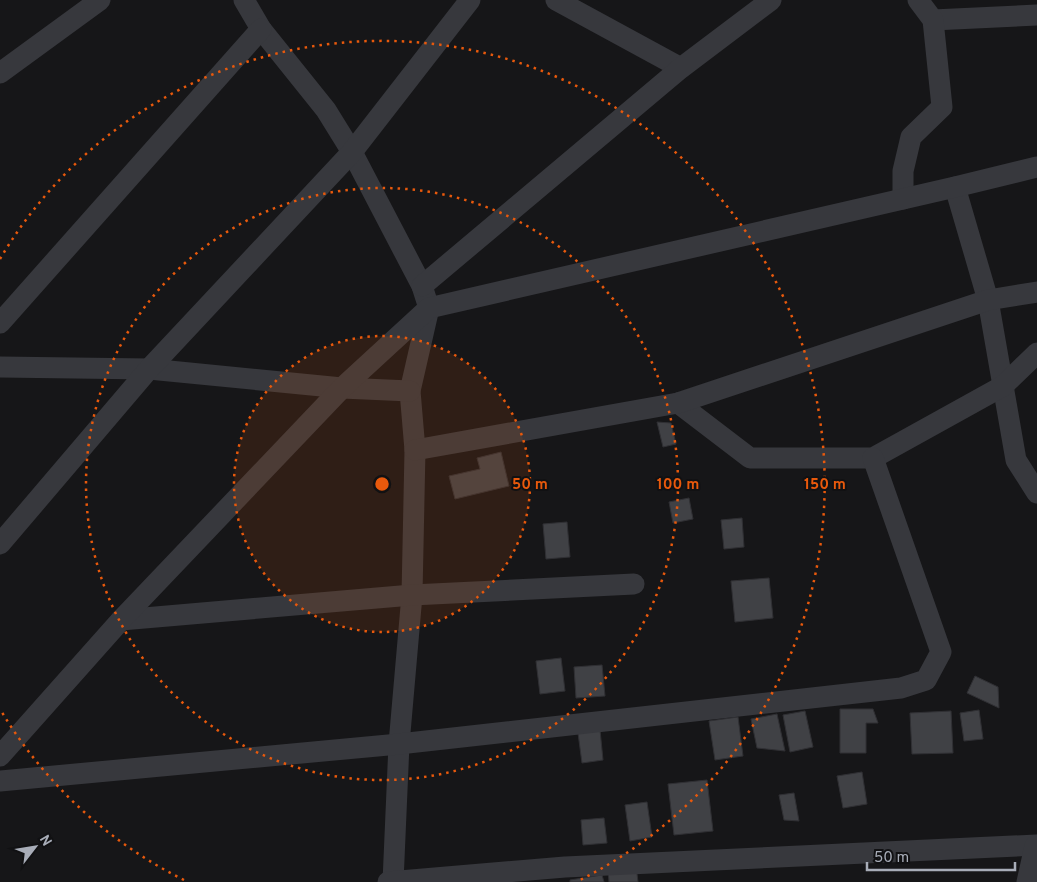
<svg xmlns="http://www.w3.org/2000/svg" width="1037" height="882" font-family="Overpass,sans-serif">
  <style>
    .building { fill: #404145; stroke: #303034 }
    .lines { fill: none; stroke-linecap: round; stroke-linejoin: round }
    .minor { stroke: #37383d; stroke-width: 21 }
    .ring { fill: none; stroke: #e8590c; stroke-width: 2.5; stroke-dasharray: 2.5 5 }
    .centre { fill: #e8590c; stroke: #111113; stroke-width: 2.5 }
    .ring-label { font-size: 15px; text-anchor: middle; font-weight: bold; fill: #e8590c; stroke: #111113; stroke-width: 4; stroke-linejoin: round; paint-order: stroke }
  </style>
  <rect width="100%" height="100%" fill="#161618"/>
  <!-- building -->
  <g class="building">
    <polygon points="657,422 671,423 676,444 663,447"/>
    <polygon points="501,452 509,486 455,499 449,476 480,469 477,458"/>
    <polygon points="689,498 693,519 673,523 669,502"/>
    <polygon points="742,518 744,547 724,549 721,520"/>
    <polygon points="567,522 570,557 546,559 543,524"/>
    <polygon points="769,578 773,618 735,622 731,581"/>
    <polygon points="561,658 565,691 540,694 536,661"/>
    <polygon points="602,665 605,696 576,698 574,667"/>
    <polygon points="975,676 998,687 999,708 967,693"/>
    <polygon points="840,709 873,709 878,723 866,723 866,753 840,753"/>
    <polygon points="979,710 983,739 964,741 960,713"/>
    <polygon points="805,711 813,747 790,752 783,715"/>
    <polygon points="951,711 953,753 912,754 910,713"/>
    <polygon points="777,714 785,751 757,748 751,719"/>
    <polygon points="738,717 743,756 715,760 709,721"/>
    <polygon points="600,730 603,760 582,763 578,733"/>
    <polygon points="862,772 867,804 843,808 837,776"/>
    <polygon points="707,780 713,831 674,835 668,784"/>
    <polygon points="794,793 799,821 784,820 779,795"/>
    <polygon points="647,802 652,837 630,841 625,805"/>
    <polygon points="604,818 607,843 583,845 581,820"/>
    <polygon points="636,866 638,882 609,882 608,870"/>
    <polygon points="602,875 604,882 570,882 570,880"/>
  </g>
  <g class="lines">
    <!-- minor -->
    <g class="minor">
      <polyline points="244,0 261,29 326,110 352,152 422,286 429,308 410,391 415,450 412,595 399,744 393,882"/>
      <polyline points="556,0 681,68"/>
      <polyline points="933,20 1037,15"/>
      <polyline points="0,73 100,0"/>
      <polyline points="955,187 988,300 1016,460 1037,493"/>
      <polyline points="903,199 903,171 911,137 942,107 933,20 918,0"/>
      <polyline points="422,286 681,68 771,0"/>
      <polyline points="0,323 261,29"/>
      <polyline points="0,367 149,369 342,388 410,391"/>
      <polyline points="678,403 750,458 873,458 1003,386 1037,353"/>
      <polyline points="415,450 678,403 988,300 1037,292"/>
      <polyline points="0,544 149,369 352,152 470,0"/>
      <polyline points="121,620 412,595 634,584"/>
      <polyline points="0,756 121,620 342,388 429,308 955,187 1037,167"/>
      <polyline points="0,781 399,744 901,688 926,680 941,652 873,458"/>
      <polyline points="388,882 565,867 1037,845"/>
      <polyline points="1027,882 1035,846"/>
    </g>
  </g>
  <!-- distance rings -->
  <circle cx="382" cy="484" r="148" fill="#e8590c" fill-opacity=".12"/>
  <g class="ring">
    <circle cx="382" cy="484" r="148"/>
    <circle cx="382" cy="484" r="296"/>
    <path d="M184 880A443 443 0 0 1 0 709M0 259A443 443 0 1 1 580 880"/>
  </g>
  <circle cx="382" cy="484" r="8" class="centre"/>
  <g class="ring-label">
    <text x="530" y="489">50 m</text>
    <text x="678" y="489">100 m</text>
    <text x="825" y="489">150 m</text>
  </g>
  <!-- north arrow -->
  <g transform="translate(35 847) rotate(59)" stroke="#111113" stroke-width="4" paint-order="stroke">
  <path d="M0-4L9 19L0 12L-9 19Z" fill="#a8adb8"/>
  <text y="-8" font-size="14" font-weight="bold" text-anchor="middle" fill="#a8adb8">N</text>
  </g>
  <!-- scale -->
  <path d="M867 862v8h148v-8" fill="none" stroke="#a8adb8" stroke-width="2.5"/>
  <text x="874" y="862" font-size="15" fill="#a8adb8" stroke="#111113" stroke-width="4" paint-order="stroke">50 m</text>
</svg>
